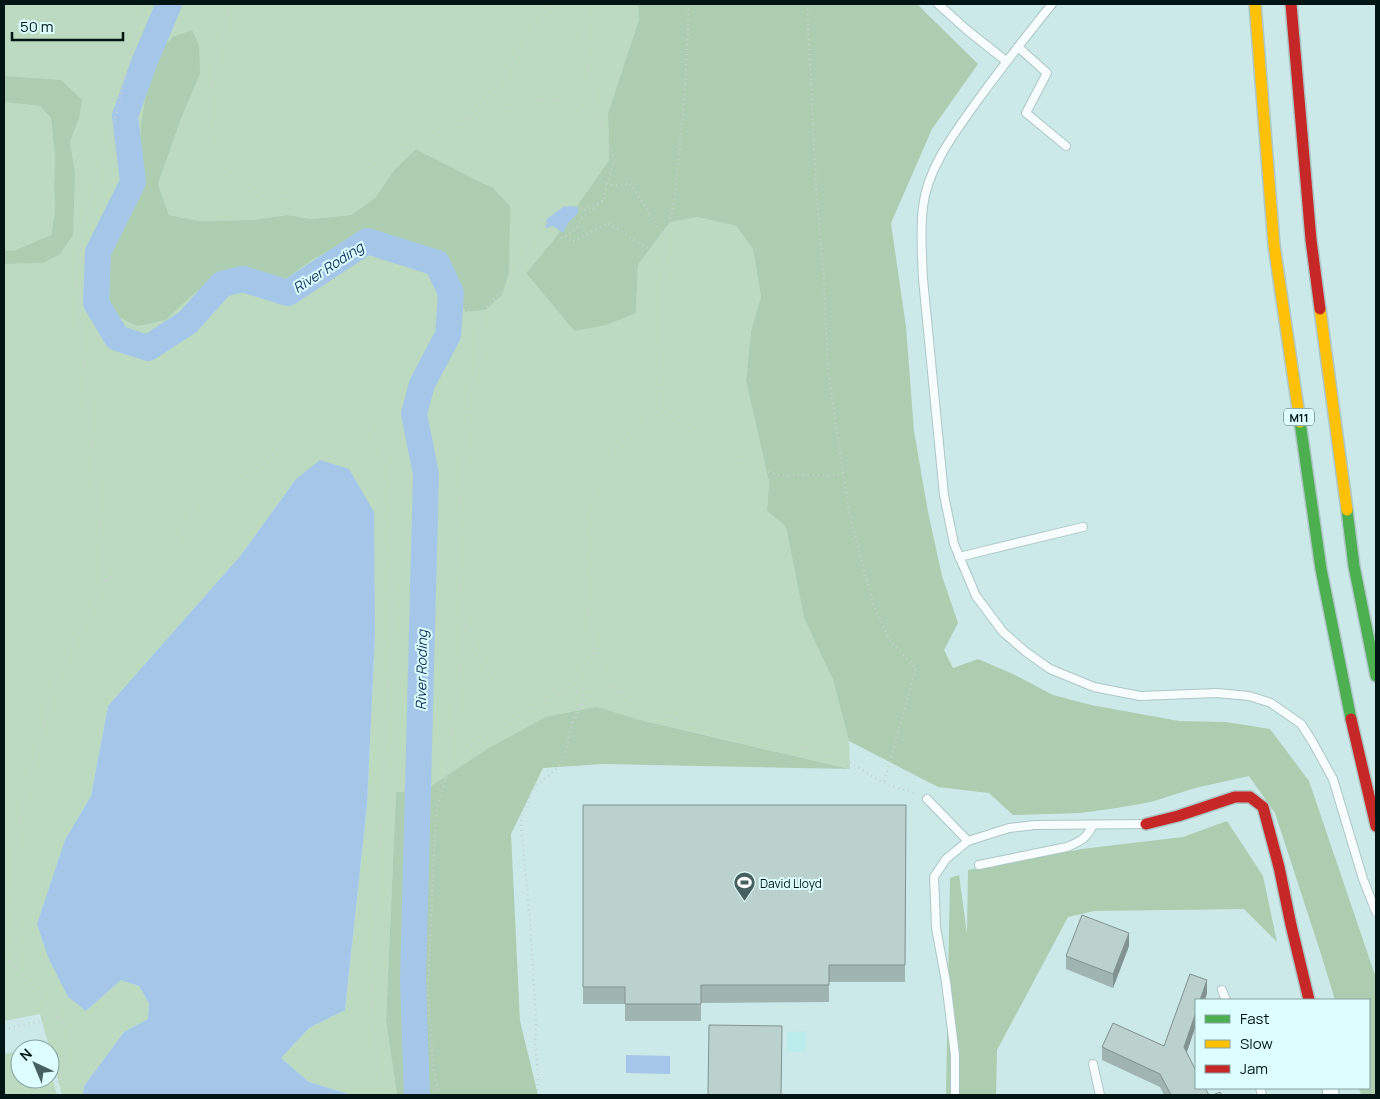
<svg xmlns="http://www.w3.org/2000/svg" width="1380" height="1099" font-family="Manrope,sans-serif">
  <style>
    .built { fill: #baeceb }
    .green { fill: #bbdac0; fill-rule: evenodd }
    .forest { fill: #accdb0 }
    .water { fill: #a4c7e9 }
    .lines { fill: none; stroke-linecap: round; stroke-linejoin: round }
    .river { stroke: #a4c7e9; stroke-width: 26 }
    .lane-casing { stroke: #aec6c6; stroke-width: 10 }
    .street-casing { stroke: #aec6c6; stroke-width: 18 }
    .fast-casing { stroke: #aec6c6; stroke-width: 14 }
    .slow-casing { stroke: #aec6c6; stroke-width: 14 }
    .jam-casing { stroke: #aec6c6; stroke-width: 14 }
    .path { stroke: #c6d0cf; stroke-width: 2.5; stroke-dasharray: 1 4; stroke-linecap: butt }
    .lane { stroke: #f7fcfc; stroke-width: 8 }
    .street { stroke: #f7fcfc; stroke-width: 15 }
    .fast { stroke: #4caf50; stroke-width: 11 }
    .slow { stroke: #ffc107; stroke-width: 11 }
    .jam { stroke: #c62828; stroke-width: 11 }
    .wall { fill: #a0b4b1 }
    .shaded-wall { fill: #829290 }
    .building { fill: #bad1ce; stroke: #829290 }
    .labels { text-anchor: middle; dominant-baseline: central; stroke-width: 4; stroke-linejoin: round; paint-order: stroke }
    .shield { fill: #ddfefe; stroke: #435b5b; stroke-width: 1 }
    .shield-label { font-size: 11px; font-weight: bold; fill: #011515 }
    .poi-label { font-size: 12px; fill: #011515; stroke: #ddfefe; text-anchor: start }
    .water-label { font-size: 14px; font-style: italic; fill: #092e5a; stroke: #ddfefe }
  </style>
  <rect width="100%" height="100%" fill="#cae9e8"/>
  <!-- built -->
  <polygon class="built" points="806,1031 805,1052 787,1052 787,1032"/>
  <!-- green -->
  <g class="green">
    <path d="M4 4H638L639 19 608 113 609 160 552 242 526 273 574 331 636 313 638 265 670 222 698 217 736 226 753 249 761 297 751 331 746 381 769 482 767 511 786 527 804 618 833 680 849 741 850 769 641 720 432 785 425 790 396 792 386 1021 397 1095H352L309 1082 281 1058 309 1028 345 1010 367 805 375 635 296 479 241 555 108 706 91 796 65 840 86 1011 121 980 139 986 149 1003 148 1019 124 1032 84 1086 83 1095H62L40 1014 4 1021V264L43 263 75 172 70 142 79 119 19 78 4 76ZM200 74 181 119 158 184 169 215 199 221 253 220 288 215 311 219 351 215 375 198 395 169 416 149 478 181 492 187 502 295 486 310 465 312 456 270 440 257 375 230 350 240 313 259 287 278 259 276 234 271 217 278 191 296 166 320 109 312 110 285 123 217Z"/>
    <polygon points="4,102 40,106 51,118 55,157 54,187 55,211 51,235 14,252 4,251"/>
    <polygon points="20,1051 20,1079 50,1079 50,1070 57,1095 4,1095 4,1054"/>
  </g>
  <!-- forest -->
  <g class="forest">
    <polygon points="638,4 917,4 978,64 932,129 891,223 906,327 914,431 928,512 942,576 958,623 944,650 953,668 978,659 1013,674 1053,695 1091,705 1179,721 1226,722 1270,729 1309,781 1376,978 1376,1095 1361,1095 1359,1088 1369,1088 1369,1000 1335,1000 1321,954 1275,813 1249,776 1195,788 1151,802 1117,808 1080,813 1013,815 989,793 938,787 849,741 833,680 804,618 786,527 767,511 769,482 746,381 751,331 761,297 753,249 736,226 698,217 670,222 638,265 636,313 606,325 574,331 526,273 552,242 609,160 608,113 639,19"/>
    <polygon points="192,30 199,45 200,74 181,119 158,184 169,215 199,221 253,220 288,215 311,219 351,215 375,198 395,169 416,149 478,181 492,187 510,206 509,273 502,295 486,310 465,312 457,285 440,257 375,230 350,240 313,259 287,278 259,276 234,271 217,278 191,296 166,320 137,326 109,312 110,254 123,217 139,189 141,123 147,90 157,52 173,37"/>
    <polygon points="4,76 61,80 82,100 79,119 70,142 75,172 73,235 60,254 43,263 4,264 4,251 14,251 51,235 55,211 54,187 55,157 51,118 40,106 4,102"/>
    <polygon points="597,707 636,719 850,769 603,764 543,768 511,834 520,1021 538,1095 397,1095 386,1021 396,792 425,790 489,748 546,717"/>
    <polygon points="1227,821 1263,876 1277,942 1244,909 1094,911 1068,917 997,1050 996,1095 946,1095 950,878 959,875 967,934 968,870 1082,849 1183,837"/>
  </g>
  <!-- water -->
  <g class="water">
    <polygon points="571,206 578,207 578,213 568,223 563,233 553,226 545,228 547,219 563,207"/>
    <polygon points="320,460 349,469 374,512 375,635 367,805 345,1010 309,1028 281,1058 309,1082 352,1095 83,1095 84,1086 124,1032 148,1019 149,1003 139,986 121,980 86,1011 68,997 48,957 37,924 65,840 91,796 108,706 241,555 296,479"/>
    <polygon points="626,1055 670,1056 670,1074 626,1073"/>
  </g>
  <g class="lines">
    <!-- river -->
    <polyline class="river" points="169,4 144,63 125,116 133,182 98,252 96,303 117,338 148,348 188,322 222,284 243,279 288,293 367,241 437,263 451,293 448,335 422,384 414,414 426,474 413,982 417,1095"/>
    <defs>
      <g id="lane">
        <polyline points="938,4 967,30 1006,61"/>
        <path d="M1052 4C1027 35 1002 67 978 100 956 131 927 168 923 207 920 231 922 255 923 279L944 495 954 544 976 596 1003 632 1026 652 1050 669 1094 687 1140 696 1217 693 1249 696 1271 703 1301 724 1312 741 1333 779 1363 879 1376 912"/>
        <polyline points="1018,47 1047,73 1026,113 1066,146"/>
        <polyline points="959,557 1083,527"/>
        <polyline points="927,799 968,841"/>
        <path d="M979 865 1067 847C1081 841 1086 839 1093 825"/>
        <polyline points="1222,990 1226,1000"/>
        <polyline points="1093,1064 1100,1095"/>
        <polyline points="1260,1088 1262,1095"/>
        <polyline points="955,1095 955,1055 946,982 936,928 935,900 934,877 946,859 968,841 1009,828 1035,825 1146,824"/>
      </g>
      <polyline id="street" points="1330,1088 1331,1095"/>
      <g id="fast">
        <polyline points="1300,422 1321,569 1351,719"/>
        <polyline points="1347,510 1354,566 1376,676"/>
      </g>
      <g id="slow">
        <polyline points="1255,4 1274,245 1300,422"/>
        <polyline points="1320,309 1347,510"/>
      </g>
      <g id="jam">
        <polyline points="1291,4 1311,240 1320,309"/>
        <polyline points="1351,719 1376,826"/>
        <polyline points="1146,824 1178,816 1235,797 1250,797 1263,807 1279,867 1291,925 1309,1000"/>
      </g>
    </defs>
    <!-- lane casing -->
    <use href="#lane" class="lane-casing"/>
    <!-- street casing -->
    <use href="#street" class="street-casing"/>
    <!-- fast casing -->
    <use href="#fast" class="fast-casing"/>
    <!-- slow casing -->
    <use href="#slow" class="slow-casing"/>
    <!-- jam casing -->
    <use href="#jam" class="jam-casing"/>
    <!-- path -->
    <g class="path">
      <polyline points="230,4 212,80 208,136 213,158 231,178 269,199 331,184 387,155 448,128 485,113 532,101 571,100 602,125"/>
      <polyline points="585,4 584,48 597,111 615,160 606,185 604,200 582,218 576,229 562,238 543,220 563,206 579,205 583,211 604,200"/>
      <polyline points="689,4 685,91 674,203 665,238 661,350 661,409 613,451 585,507 585,596 597,662 612,686 650,712 724,732 806,748 849,762 884,783 917,794"/>
      <polyline points="807,4 816,185 824,282 828,371 849,512 873,604 890,641 916,668 884,783"/>
      <polyline points="465,120 490,96 552,4"/>
      <polyline points="606,185 621,185 630,183 665,238"/>
      <polyline points="543,220 540,230 532,237 524,260 514,279 482,312 479,334 480,361 467,398 467,426 460,498 457,559 460,590 465,620 472,642 489,673 522,695 547,701"/>
      <polyline points="566,236 572,242 608,223 664,259"/>
      <polyline points="661,409 738,460 777,475 843,475"/>
      <polyline points="105,581 96,481 75,274 87,210 111,133 144,4"/>
      <polyline points="558,695 581,672 595,650"/>
      <path d="M573 722C580 713 585 694 598 692 605 691 614 693 622 693"/>
      <polyline points="445,779 456,705 465,621"/>
      <path d="M4 953C25 980 51 1004 71 1032L66 1056 54 1095"/>
      <polyline points="16,968 15,853 22,807 58,673 105,581 173,547 201,498 246,477 279,449 368,423 391,468 392,625 376,901 371,1015 383,1095"/>
      <polyline points="4,1029 60,1017"/>
      <polyline points="439,1095 433,1065 428,992 435,828 437,807 445,781 464,751 509,721 556,696 589,688 612,686"/>
      <polyline points="538,1095 538,1073 535,1043 536,1023 530,920 521,827 522,812 528,804 530,794 537,784 550,775 558,767 565,755 573,718 582,701 584,690"/>
    </g>
    <!-- lane -->
    <use href="#lane" class="lane"/>
    <!-- street -->
    <use href="#street" class="street"/>
    <!-- fast -->
    <use href="#fast" class="fast"/>
    <!-- slow -->
    <use href="#slow" class="slow"/>
    <!-- jam -->
    <use href="#jam" class="jam"/>
  </g>
  <!-- wall -->
  <g class="wall">
    <polygon points="583,805 906,805 905,982 829,982 829,1002 701,1003 701,1021 625,1021 625,1004 583,1004"/>
    <polygon points="1129,946 1113,988 1066,969 1066,956"/>
    <polygon points="1190,974 1207,980 1207,993 1205,1000 1196,1000 1196,1025 1187,1052 1196,1071 1196,1088 1205,1088 1209,1095 1164,1095 1160,1087 1102,1060 1102,1047 1113,1023 1164,1046"/>
  </g>
  <!-- shaded-wall -->
  <g class="shaded-wall">
    <polygon points="1129,933 1129,946 1113,988 1113,974"/>
    <polygon points="1207,980 1207,993 1205,1000 1200,1000"/>
    <polygon points="1196,1012 1196,1025 1184,1060 1184,1047"/>
  </g>
  <!-- building -->
  <g class="building">
    <polygon points="583,805 906,805 905,965 829,965 829,985 701,985 701,1004 625,1004 625,987 583,987"/>
    <polygon points="1082,915 1129,933 1113,974 1066,956"/>
    <polygon points="1190,974 1207,980 1200,1000 1196,1000 1196,1012 1184,1047 1196,1071 1196,1088 1205,1088 1209,1095 1171,1095 1160,1074 1102,1047 1113,1023 1164,1046"/>
    <polygon points="709,1025 782,1026 781,1095 708,1095"/>
    <polygon points="1220,1092 1222,1095 1213,1095"/>
  </g>
  <!-- icons -->
  <defs>
    <symbol id="stadium-pin" viewBox="-11 -11 22 30"><path d="M0 17L-7.5 6A9.5 9.5 0 1 1 7.5 6Z" fill="#475f5f" stroke="#ddfefe"/><path d="M0-5a6.5 5 0 1 0 0 10a6.5 5 0 1 0 0-10ZM-3.5-1.8h7v3.6h-7Z" fill="#fff"/></symbol>
  </defs>
  <g fill-rule="evenodd">
    <use href="#stadium-pin" x="732" y="870" width="25" height="34"/>
  </g>
  <g class="labels">
    <!-- shield labels -->
    <rect class="shield" x="1284" y="408.5" width="30" height="17" rx="4"/>
    <g class="shield-label">
      <text x="1299" y="417">M11</text>
    </g>
    <!-- poi labels -->
    <g class="poi-label">
      <text x="760" y="883">David Lloyd</text>
    </g>
    <!-- water labels -->
    <g class="water-label">
      <text transform="translate(328 267) rotate(-33)">River Roding</text>
      <text transform="translate(421 670) rotate(-89)">River Roding</text>
    </g>
  </g>
  <!-- border -->
  <rect width="1380" height="1099" fill="none" stroke="#011515" stroke-width="10"/>
  <!-- legend -->
  <rect x="1195" y="999" width="175" height="90" fill="#ddfefe" stroke="#85a1a1"/>
  <rect x="1205" y="1015" width="25" height="8" fill="#4caf50" stroke="#85a1a1"/>
  <text x="1240" y="1024" font-size="15" fill="#011515">Fast</text>
  <rect x="1205" y="1040" width="25" height="8" fill="#ffc107" stroke="#85a1a1"/>
  <text x="1240" y="1049" font-size="15" fill="#011515">Slow</text>
  <rect x="1205" y="1065" width="25" height="8" fill="#c62828" stroke="#85a1a1"/>
  <text x="1240" y="1074" font-size="15" fill="#011515">Jam</text>
  <!-- north arrow -->
  <g transform="translate(35 1064) rotate(316)"><circle r="24" fill="#ddfefe" stroke="#85a1a1"/>
  <path d="M0-4L9 19L0 12L-9 19Z" fill="#475f5f"/>
  <text y="-8" font-size="14" font-weight="bold" text-anchor="middle" fill="#011515">N</text>
  </g>
  <!-- scale -->
  <path d="M12 32v8h111v-8" fill="none" stroke="#011515" stroke-width="2.5"/>
  <text x="20" y="32" font-size="15" fill="#011515" stroke="#ddfefe" stroke-width="4" paint-order="stroke">50 m</text>
</svg>
